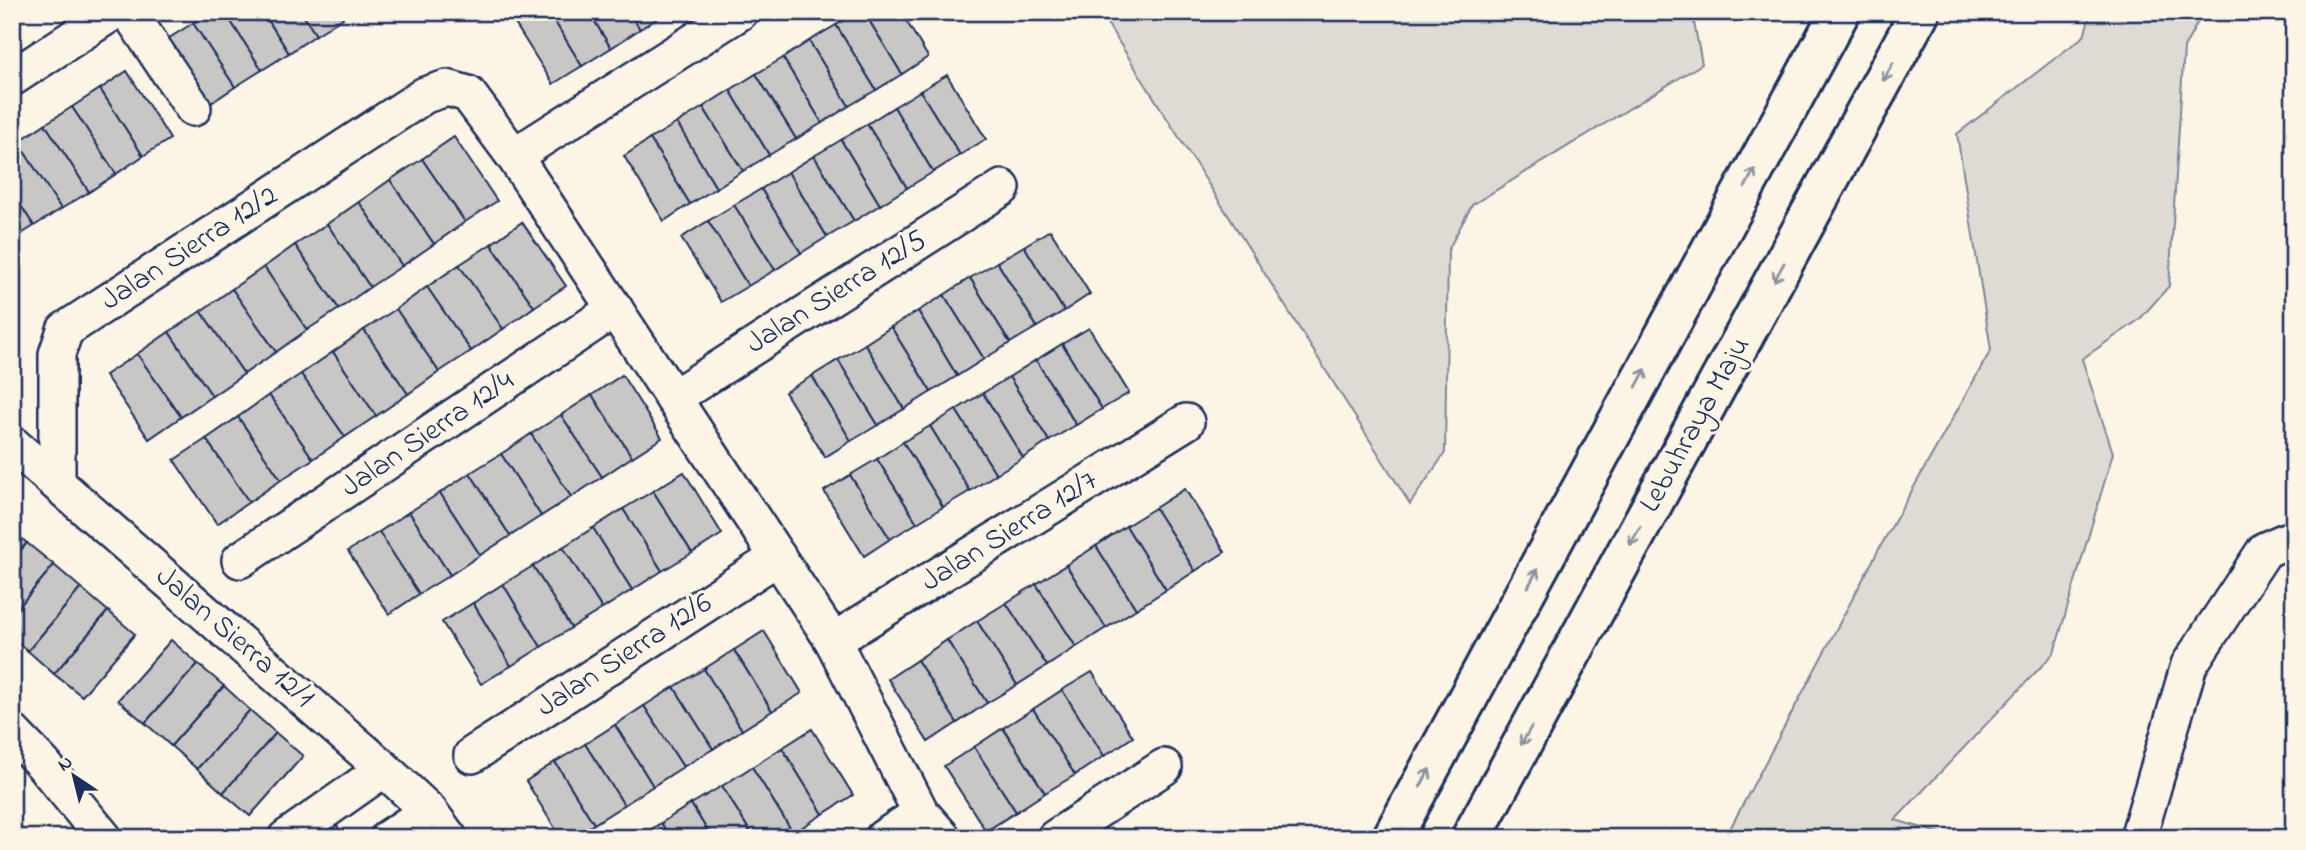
<svg xmlns="http://www.w3.org/2000/svg" width="2306" height="850" font-family="'Indie Flower',sans-serif">
  <style>
    .green { fill: #dfdbd4; stroke: #7d8599; stroke-width: 2 }
    .building { fill: #c8c7c6; stroke: #1b2f5e; stroke-width: 2 }
    .lines { fill: none; stroke-linecap: round; stroke-linejoin: round }
    .minor-casing { stroke: #1b2f5e; stroke-width: 40 }
    .highway-casing { stroke: #1b2f5e; stroke-width: 44 }
    .minor { stroke: #fcf5e5; stroke-width: 35 }
    .highway { stroke: #fcf5e5; stroke-width: 38 }
    .oneway { stroke: #8c92a2 }
    .labels { text-anchor: middle; dominant-baseline: central; stroke-width: 6; stroke-linejoin: round; paint-order: stroke }
    .street-label { font-size: 30px; fill: #1b2f5e; stroke: #fcf5e5 }
  </style>
  <rect width="100%" height="100%" fill="#fcf5e5"/>
  <filter id="ink" filterUnits="userSpaceOnUse"><feTurbulence type="fractalNoise" baseFrequency=".0143" numOctaves="2"/><feDisplacementMap in="SourceGraphic" scale="14" xChannelSelector="R" yChannelSelector="G"/><feConvolveMatrix kernelMatrix="1 2 1 2 8 2 1 2 1" color-interpolation-filters="sRGB"/></filter>
  <g filter="url(#ink)">
    <!-- green -->
    <g class="green">
      <polygon points="1100,12 1692,12 1702,64 1472,205 1448,250 1445,453 1410,504"/>
      <polygon points="2091,12 2203,12 2184,48 2169,286 2140,319 2082,359 2113,453 2054,653 1895,820 1957,838 1725,838 1879,549 1991,350 1957,134 2084,36"/>
    </g>
    <!-- building -->
    <g class="building">
      <polygon points="209,12 225,12 262,70 235,87 193,23"/>
      <polygon points="225,12 263,12 289,53 262,70"/>
      <polygon points="263,12 301,12 316,35 289,53"/>
      <polygon points="301,12 339,12 343,18 316,35"/>
      <polygon points="512,12 549,12 582,66 553,84 509,14"/>
      <polygon points="549,12 589,12 611,48 582,66"/>
      <polygon points="589,12 629,12 640,29 611,48"/>
      <polygon points="629,12 668,12 640,29"/>
      <polygon points="857,12 864,12 902,74 876,90 836,25"/>
      <polygon points="864,12 901,12 928,57 902,74"/>
      <polygon points="193,23 235,87 208,105 166,40"/>
      <polygon points="836,25 876,90 849,106 809,41"/>
      <polygon points="809,41 849,106 822,123 783,58"/>
      <polygon points="783,58 822,123 796,139 756,74"/>
      <polygon points="127,71 170,139 143,156 100,89"/>
      <polygon points="756,74 796,139 769,155 730,90"/>
      <polygon points="947,75 986,139 960,155 920,91"/>
      <polygon points="100,89 143,156 116,174 72,107"/>
      <polygon points="730,90 769,155 743,171 703,107"/>
      <polygon points="920,91 960,155 933,172 894,107"/>
      <polygon points="72,107 116,174 89,192 45,124"/>
      <polygon points="703,107 743,171 716,188 677,123"/>
      <polygon points="894,107 933,172 907,188 867,124"/>
      <polygon points="677,123 716,188 690,204 650,139"/>
      <polygon points="45,124 89,192 61,209 18,142"/>
      <polygon points="867,124 907,188 880,205 841,140"/>
      <polygon points="454,137 497,201 465,222 422,159"/>
      <polygon points="650,139 690,204 664,221 624,156"/>
      <polygon points="841,140 880,205 854,221 814,156"/>
      <polygon points="18,142 61,209 34,226 12,192 12,146"/>
      <polygon points="814,156 854,221 827,237 788,172"/>
      <polygon points="422,159 465,222 434,244 390,180"/>
      <polygon points="788,172 827,237 801,253 761,189"/>
      <polygon points="390,180 434,244 402,266 359,202"/>
      <polygon points="761,189 801,253 775,270 734,205"/>
      <polygon points="12,192 34,226 12,240"/>
      <polygon points="359,202 402,266 370,287 327,224"/>
      <polygon points="734,205 775,270 748,286 708,221"/>
      <polygon points="708,221 748,286 721,302 681,238"/>
      <polygon points="522,222 566,286 534,307 491,244"/>
      <polygon points="327,224 370,287 339,309 295,245"/>
      <polygon points="1050,230 1090,294 1064,311 1024,246"/>
      <polygon points="491,244 534,307 503,329 459,265"/>
      <polygon points="295,245 339,309 307,330 264,267"/>
      <polygon points="1024,246 1064,311 1037,327 997,262"/>
      <polygon points="997,262 1037,327 1010,343 970,278"/>
      <polygon points="459,265 503,329 471,351 427,287"/>
      <polygon points="264,267 307,330 276,352 232,289"/>
      <polygon points="970,278 1010,343 984,359 944,295"/>
      <polygon points="427,287 471,351 439,372 396,309"/>
      <polygon points="232,289 276,352 244,374 201,311"/>
      <polygon points="944,295 984,359 957,376 918,311"/>
      <polygon points="396,309 439,372 408,394 364,330"/>
      <polygon points="201,311 244,374 212,396 169,332"/>
      <polygon points="918,311 957,376 931,392 891,327"/>
      <polygon points="891,327 931,392 904,409 865,344"/>
      <polygon points="1089,328 1129,393 1102,409 1062,344"/>
      <polygon points="364,330 408,394 376,416 333,352"/>
      <polygon points="169,332 212,396 181,417 137,354"/>
      <polygon points="865,344 904,409 878,425 838,360"/>
      <polygon points="1062,344 1102,409 1076,425 1036,360"/>
      <polygon points="333,352 376,416 345,437 301,374"/>
      <polygon points="137,354 181,417 149,439 105,375"/>
      <polygon points="838,360 878,425 851,441 812,376"/>
      <polygon points="1036,360 1076,425 1049,441 1009,377"/>
      <polygon points="301,374 345,437 313,459 269,395"/>
      <polygon points="622,375 662,438 632,457 592,395"/>
      <polygon points="812,376 851,441 825,457 785,392"/>
      <polygon points="1009,377 1049,441 1023,458 983,393"/>
      <polygon points="983,393 1023,458 996,474 956,410"/>
      <polygon points="269,395 313,459 281,480 238,417"/>
      <polygon points="592,395 632,457 602,477 561,415"/>
      <polygon points="956,410 996,474 970,491 930,426"/>
      <polygon points="561,415 602,477 571,497 531,434"/>
      <polygon points="238,417 281,480 249,502 206,439"/>
      <polygon points="930,426 970,491 943,507 903,442"/>
      <polygon points="531,434 571,497 541,516 501,454"/>
      <polygon points="206,439 249,502 217,524 174,460"/>
      <polygon points="903,442 943,507 917,523 877,459"/>
      <polygon points="501,454 541,516 510,536 470,473"/>
      <polygon points="877,459 917,523 890,539 850,475"/>
      <polygon points="684,472 722,534 692,553 653,491"/>
      <polygon points="470,473 510,536 480,555 440,493"/>
      <polygon points="850,475 890,539 864,556 824,491"/>
      <polygon points="1185,489 1225,552 1195,571 1155,508"/>
      <polygon points="653,491 692,553 662,571 623,509"/>
      <polygon points="440,493 480,555 450,575 409,512"/>
      <polygon points="1155,508 1195,571 1166,590 1126,526"/>
      <polygon points="623,509 662,571 632,590 593,528"/>
      <polygon points="409,512 450,575 419,594 379,532"/>
      <polygon points="1126,526 1166,590 1136,609 1096,546"/>
      <polygon points="593,528 632,590 602,609 563,547"/>
      <polygon points="12,531 27,543 12,560"/>
      <polygon points="379,532 419,594 389,614 348,551"/>
      <polygon points="27,543 54,565 12,615 12,560"/>
      <polygon points="1096,546 1136,609 1106,628 1066,565"/>
      <polygon points="563,547 602,609 571,628 533,566"/>
      <polygon points="54,565 81,588 28,651 12,638 12,615"/>
      <polygon points="1066,565 1106,628 1076,647 1036,584"/>
      <polygon points="533,566 571,628 541,647 503,584"/>
      <polygon points="503,584 541,647 511,666 473,603"/>
      <polygon points="1036,584 1076,647 1047,666 1006,603"/>
      <polygon points="81,588 108,611 54,674 28,651"/>
      <polygon points="473,603 511,666 481,684 442,622"/>
      <polygon points="1006,603 1047,666 1017,685 977,621"/>
      <polygon points="108,611 135,634 82,696 54,674"/>
      <polygon points="977,621 1017,685 987,703 947,640"/>
      <polygon points="764,631 802,693 772,711 734,650"/>
      <polygon points="171,640 198,664 145,723 118,700"/>
      <polygon points="947,640 987,703 957,723 917,660"/>
      <polygon points="734,650 772,711 742,730 704,669"/>
      <polygon points="917,660 957,723 928,742 888,679"/>
      <polygon points="198,664 224,686 171,746 145,723"/>
      <polygon points="704,669 742,730 713,749 674,687"/>
      <polygon points="1092,672 1133,737 1104,756 1062,690"/>
      <polygon points="224,686 250,710 197,769 171,746"/>
      <polygon points="674,687 713,749 683,767 644,706"/>
      <polygon points="1062,690 1104,756 1075,775 1033,709"/>
      <polygon points="644,706 683,767 653,786 615,725"/>
      <polygon points="1033,709 1075,775 1045,793 1003,728"/>
      <polygon points="250,710 276,733 223,793 197,769"/>
      <polygon points="615,725 653,786 624,805 585,744"/>
      <polygon points="1003,728 1045,793 1016,812 974,747"/>
      <polygon points="812,729 853,795 823,814 782,748"/>
      <polygon points="276,733 303,756 250,816 223,793"/>
      <polygon points="585,744 624,805 594,824 555,762"/>
      <polygon points="974,747 1016,812 986,831 944,766"/>
      <polygon points="782,748 823,814 793,833 752,767"/>
      <polygon points="555,762 594,824 571,838 561,838 526,781"/>
      <polygon points="752,767 793,833 785,838 754,838 722,786"/>
      <polygon points="722,786 754,838 712,838 691,804"/>
      <polygon points="322,802 345,838 300,838"/>
      <polygon points="691,804 712,838 671,838 661,823"/>
      <polygon points="661,823 671,838 638,838"/>
    </g>
    <g class="lines">
      <defs>
        <g id="minor">
          <polyline points="129,12 193,108"/>
          <polyline points="12,78 113,12"/>
          <polyline points="514,156 740,12"/>
          <polyline points="673,398 1002,188"/>
          <polyline points="12,444 384,769 429,811 449,838"/>
          <polyline points="57,483 57,354 65,330 425,95 447,88 468,94 514,156 833,641 921,813 943,838"/>
          <polyline points="240,560 615,309"/>
          <polyline points="833,641 1186,422"/>
          <polyline points="12,732 43,764 104,838"/>
          <polyline points="472,755 778,557"/>
          <polyline points="286,838 384,769"/>
          <polyline points="388,838 429,811"/>
          <polyline points="883,838 921,813"/>
          <polyline points="1055,838 1164,767"/>
          <polyline points="2138,838 2189,665 2265,550 2286,541 2294,542"/>
        </g>
        <g id="highway">
          <polyline points="1392,838 1840,12"/>
          <polyline points="1471,838 1920,12"/>
        </g>
      </defs>
      <!-- minor casing -->
      <use href="#minor" class="minor-casing"/>
      <!-- highway casing -->
      <use href="#highway" class="highway-casing"/>
      <!-- minor -->
      <use href="#minor" class="minor"/>
      <!-- highway -->
      <use href="#highway" class="highway"/>
    </g>
    <!-- one-way arrows -->
    <defs><path id="oneway-shaft" d="M-6 0H5M1.5-3L5.5 0L1.5 3" fill="none" stroke-width="1.6" stroke-linecap="round" stroke-linejoin="round" transform="scale(1.75)"/></defs>
    <g class="oneway">
      <use href="#oneway-shaft" transform="translate(1888 72) rotate(119)"/>
      <use href="#oneway-shaft" transform="translate(1750 178) rotate(-62)"/>
      <use href="#oneway-shaft" transform="translate(1779 272) rotate(119)"/>
      <use href="#oneway-shaft" transform="translate(1641 378) rotate(-62)"/>
      <use href="#oneway-shaft" transform="translate(1635 536) rotate(119)"/>
      <use href="#oneway-shaft" transform="translate(1533 578) rotate(-62)"/>
      <use href="#oneway-shaft" transform="translate(1526 736) rotate(119)"/>
      <use href="#oneway-shaft" transform="translate(1425 778) rotate(-62)"/>
    </g>
  </g>
  <g class="labels">
    <!-- street labels -->
    <g class="street-label">
      <text transform="translate(190 249) rotate(-33)">Jalan Sierra 12/2</text>
      <text transform="translate(837 293) rotate(-32)">Jalan Sierra 12/5</text>
      <text transform="translate(1696 425) rotate(-61)">Lebuhraya Maju</text>
      <text transform="translate(428 435) rotate(-34)">Jalan Sierra 12/4</text>
      <text transform="translate(1010 532) rotate(-32)">Jalan Sierra 12/7</text>
      <text transform="translate(234 638) rotate(41)">Jalan Sierra 12/1</text>
      <text transform="translate(625 656) rotate(-33)">Jalan Sierra 12/6</text>
    </g>
  </g>
  <!-- margin -->
  <rect width="2306" height="850" fill="none" stroke="#fcf5e5" stroke-width="42"/>
  <rect x="21" y="21" width="2264" height="808" fill="none" stroke="#1b2f5e" stroke-width="2.5" filter="url(#ink)"/>
  <!-- north arrow -->
  <g transform="translate(74 776) rotate(325)" stroke="#fcf5e5" stroke-width="5" paint-order="stroke">
  <path d="M0-5L12 26L0 18L-12 26Z" fill="#1b2f5e"/>
  <text y="-10" font-size="19" font-weight="bold" text-anchor="middle" fill="#1b2f5e">N</text>
  </g>
</svg>
